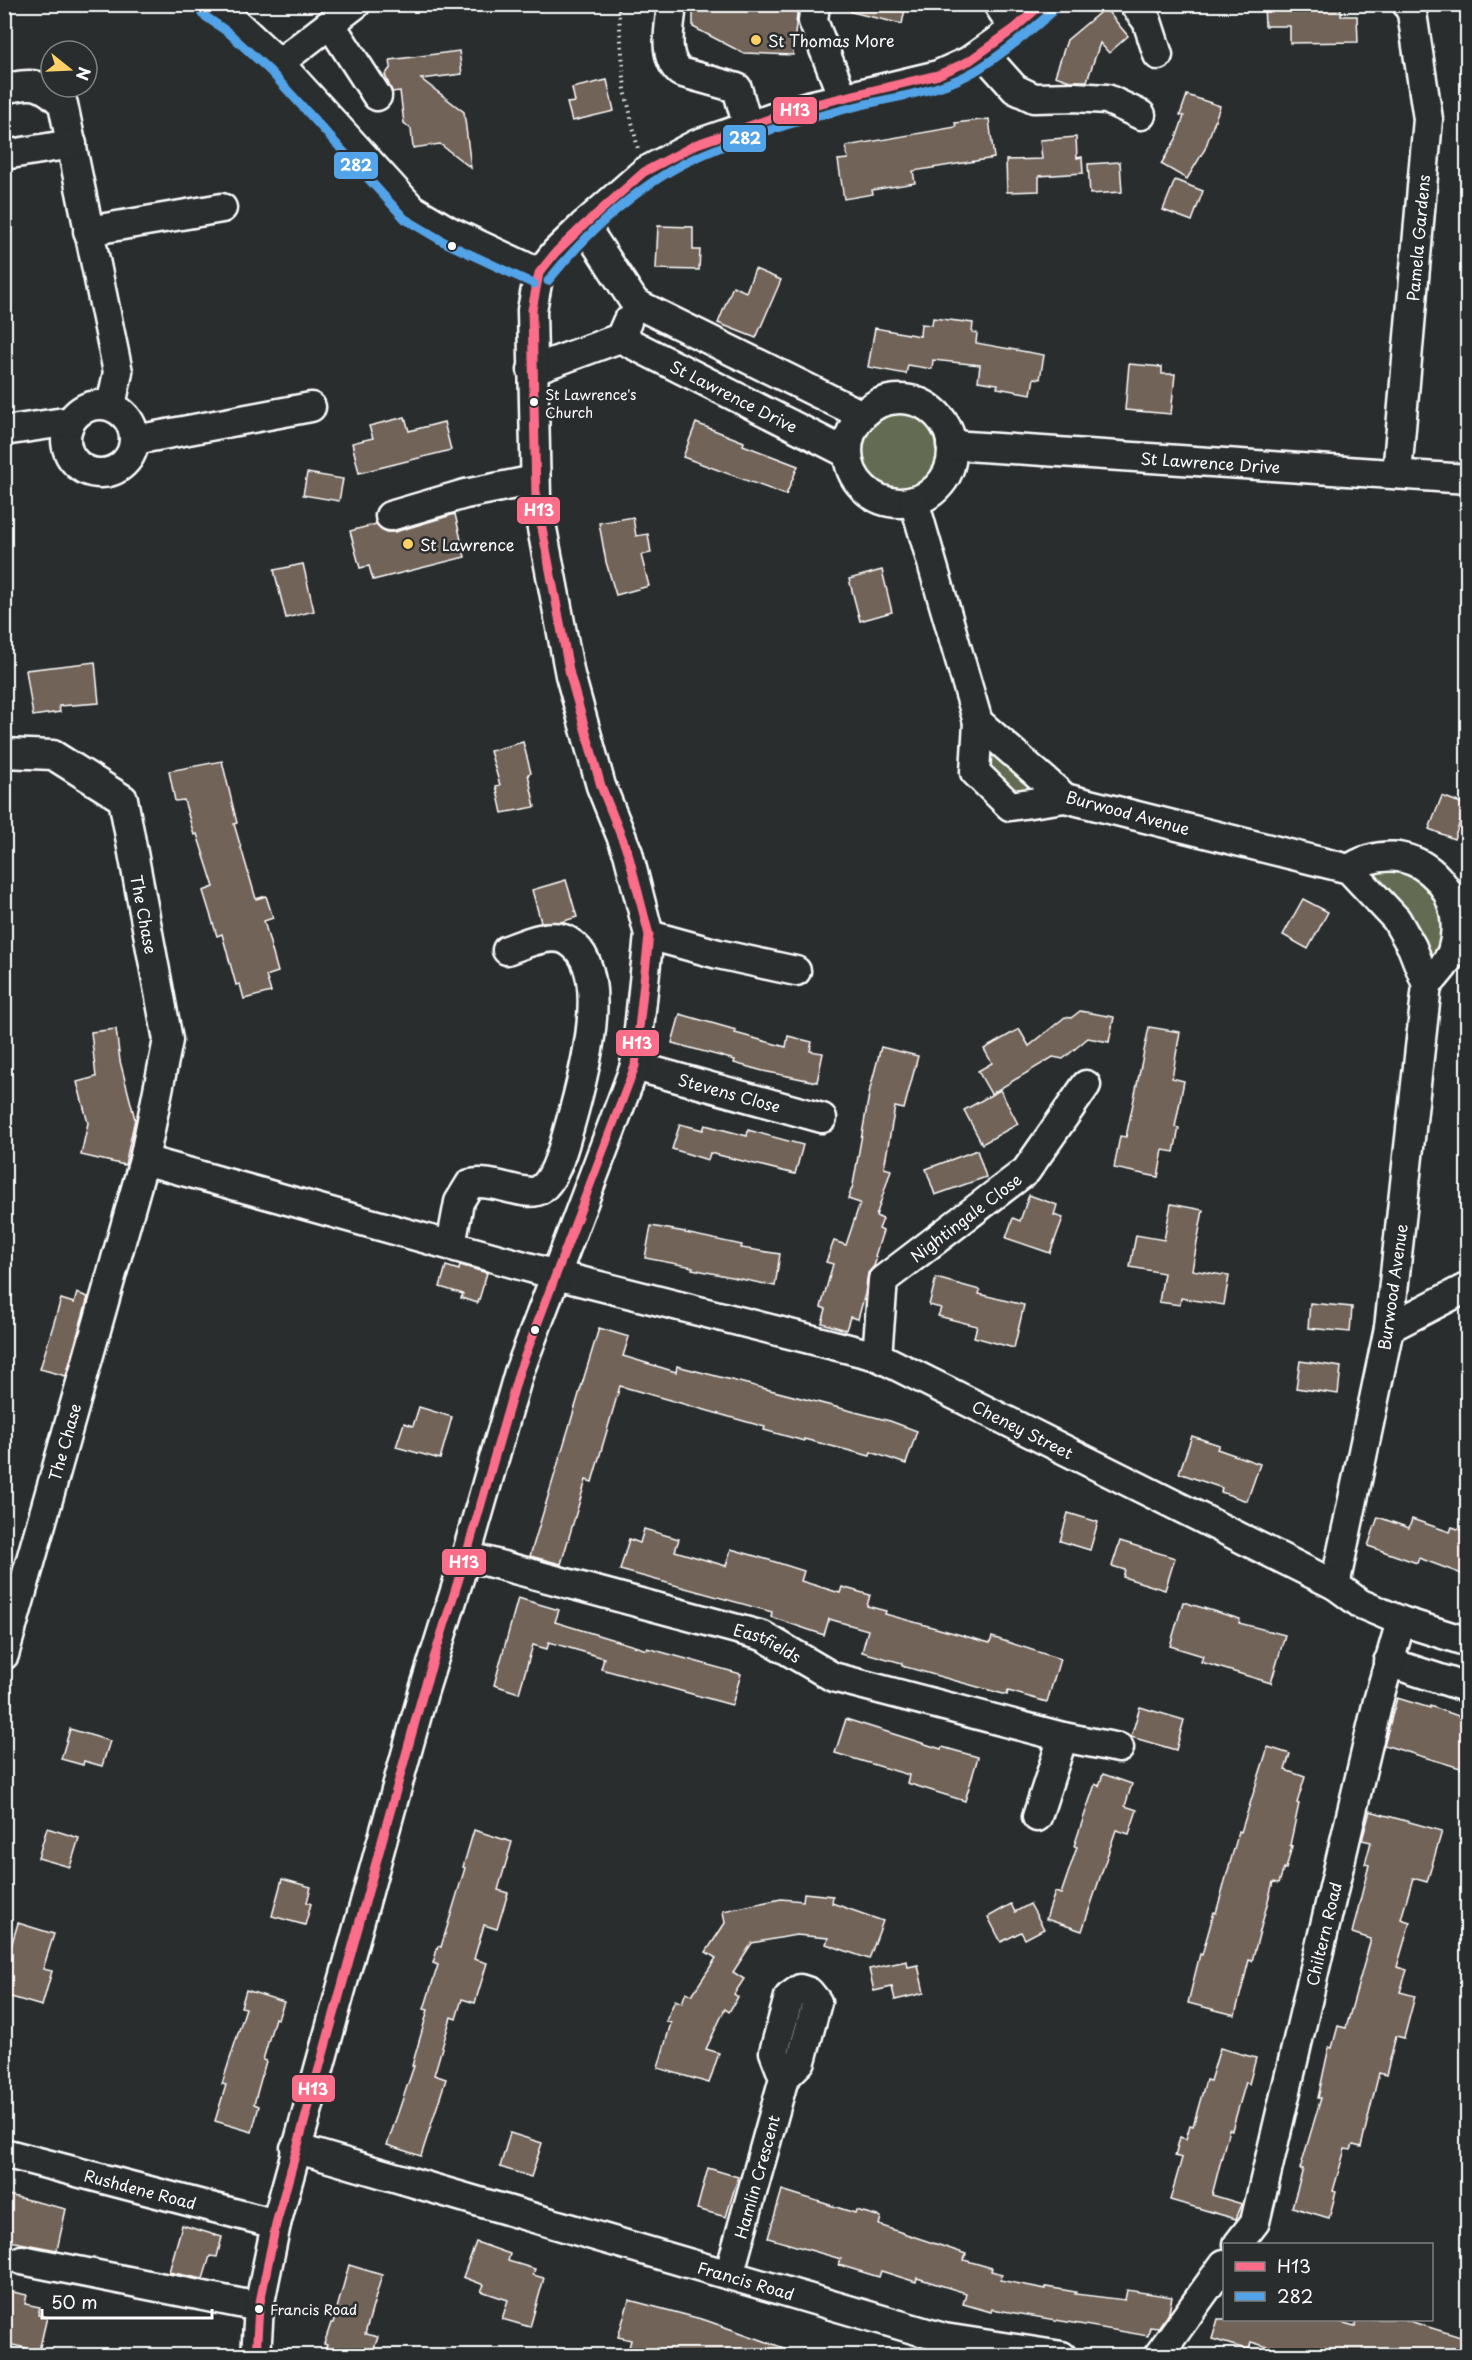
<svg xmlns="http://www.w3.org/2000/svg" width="1472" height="2360" font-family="'Playpen Sans',sans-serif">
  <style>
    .green { fill: #646c52; stroke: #b2b6a8; stroke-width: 1.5 }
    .building { fill: #726458; stroke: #fff; stroke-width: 1.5 }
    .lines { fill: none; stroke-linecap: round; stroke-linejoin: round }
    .minor-casing { stroke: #fff; stroke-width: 33 }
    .path { stroke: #fff; stroke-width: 4; stroke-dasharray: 1.5 4.5; stroke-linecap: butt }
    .minor { stroke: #2a2d2e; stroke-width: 28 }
    .bus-1-casing { stroke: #2a2d2e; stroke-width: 14 }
    .bus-2-casing { stroke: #2a2d2e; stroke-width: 14 }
    .bus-1 { stroke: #fb6d88; stroke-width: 9 }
    .bus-2 { stroke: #53a3e8; stroke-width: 9 }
    .poi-dot { fill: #ffd166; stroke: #2a2d2e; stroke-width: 2 }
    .bus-dot { fill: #fff; stroke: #2a2d2e; stroke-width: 2 }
    .labels { text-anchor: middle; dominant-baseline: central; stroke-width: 5; stroke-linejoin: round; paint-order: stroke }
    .bus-label { font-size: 14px; fill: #fff; stroke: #2a2d2e; text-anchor: start }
    .poi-label { font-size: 16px; fill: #fff; stroke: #2a2d2e; text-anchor: start }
    .street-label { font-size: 16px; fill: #fff; stroke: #2a2d2e }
    .line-badge { stroke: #2a2d2e; stroke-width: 2 }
    .badge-label { font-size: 16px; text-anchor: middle; font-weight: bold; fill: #fff }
  </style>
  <rect width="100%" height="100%" fill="#2a2d2e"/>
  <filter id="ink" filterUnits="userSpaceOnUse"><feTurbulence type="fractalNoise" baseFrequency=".0167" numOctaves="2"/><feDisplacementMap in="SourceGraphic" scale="12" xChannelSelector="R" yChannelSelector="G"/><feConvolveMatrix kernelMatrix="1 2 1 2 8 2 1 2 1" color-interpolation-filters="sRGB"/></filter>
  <g filter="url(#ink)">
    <!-- green -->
    <g class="green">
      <circle cx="900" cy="451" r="42"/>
      <polygon points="986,738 1045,793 1013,795 983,768"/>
      <polygon points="1394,863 1445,894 1439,955 1432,956 1426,953 1372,876 1373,870"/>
    </g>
    <!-- building -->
    <g class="building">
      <polygon points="693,4 798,4 793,55 743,53 693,27"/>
      <polygon points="852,4 906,4 902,24 851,12"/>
      <polygon points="1264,4 1341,4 1341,16 1357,16 1358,42 1290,43 1290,26 1265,26"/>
      <polygon points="1105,8 1128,36 1109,53 1100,43 1087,81 1070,81 1055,76 1067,40"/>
      <polygon points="459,51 462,74 421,79 464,112 471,168 440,144 413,148 411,129 404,123 400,91 392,92 385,75 391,67 390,60"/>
      <polygon points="607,80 614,111 572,121 567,103 575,102 572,88"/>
      <polygon points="1187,95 1220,106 1205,149 1187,179 1161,164 1176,139 1184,116 1180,115"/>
      <polygon points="989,119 994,158 913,171 915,183 872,190 873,194 844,199 838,160 848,159 846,146 956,127 955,123"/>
      <polygon points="1076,137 1077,158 1082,157 1083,173 1039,176 1039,191 1007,192 1006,160 1042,159 1040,140"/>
      <polygon points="1120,162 1122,192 1090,194 1088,164"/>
      <polygon points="1175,180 1203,191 1192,221 1163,210"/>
      <polygon points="658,226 693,227 693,250 700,250 699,270 656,269"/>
      <polygon points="755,269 781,280 756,338 718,323 733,286 746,292"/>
      <polygon points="933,318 973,323 972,332 977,333 976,343 1044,355 1040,379 1034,378 1031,394 997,388 998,384 978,381 980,365 933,360 932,369 908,365 906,374 868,367 875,328 920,336 921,324 932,325"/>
      <polygon points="1129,364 1162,367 1162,374 1175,374 1171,414 1125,410"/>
      <polygon points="405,417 409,431 444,422 451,450 359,473 352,443 373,438 369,426"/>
      <polygon points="696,423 744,442 743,445 798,466 786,495 683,457"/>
      <polygon points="307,473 343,479 339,501 303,495"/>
      <polygon points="455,514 465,557 373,580 369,566 360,568 350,531 376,524 386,532 395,532"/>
      <polygon points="633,517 636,536 648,534 651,553 641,555 649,586 616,595 606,562 599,523"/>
      <polygon points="303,564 314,611 286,618 274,570"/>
      <polygon points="882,570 892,612 860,621 849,579"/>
      <polygon points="95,662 99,703 59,706 60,712 33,716 26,670"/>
      <polygon points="523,742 531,773 528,774 535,807 502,813 496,786 500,785 490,751"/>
      <polygon points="222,761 237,823 234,824 256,899 266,896 273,918 264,921 278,972 266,976 271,992 244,999 240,984 236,985 222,934 217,936 203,891 214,887 197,834 194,835 184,800 175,801 169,771"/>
      <polygon points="1442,796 1466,805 1454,839 1429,829"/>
      <polygon points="566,880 577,917 561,922 541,922 532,890"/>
      <polygon points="1303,899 1328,912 1308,949 1283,935"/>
      <polygon points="1080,1011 1114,1017 1109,1042 1088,1038 1063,1059 1053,1057 991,1094 978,1071 992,1063 984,1049 1019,1029 1029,1046 1065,1017 1071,1018"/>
      <polygon points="680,1014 736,1030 735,1033 786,1047 788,1036 812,1042 810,1051 823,1053 817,1082 763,1071 734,1063 735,1060 672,1043"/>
      <polygon points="1149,1027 1180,1032 1172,1078 1184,1081 1175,1127 1179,1128 1174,1152 1163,1150 1158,1177 1114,1168 1120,1136 1126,1137"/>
      <polygon points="116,1029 120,1061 135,1119 125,1165 81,1155 88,1123 77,1082 96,1077 91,1032"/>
      <polygon points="881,1047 918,1056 904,1109 895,1107 884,1168 891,1170 876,1216 883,1219 879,1229 883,1231 875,1256 877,1257 874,1266 868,1273 865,1294 858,1319 850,1317 846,1330 822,1323 826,1309 821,1307 833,1264 826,1262 834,1241 846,1245 860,1203 848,1199 853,1185 870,1089"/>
      <polygon points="1000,1090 1018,1124 982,1144 964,1110"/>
      <polygon points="680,1124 703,1130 705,1125 747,1136 748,1130 803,1145 795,1174 710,1153 708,1160 672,1149"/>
      <polygon points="977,1150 986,1177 935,1195 926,1169"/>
      <polygon points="1029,1195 1057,1205 1054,1215 1063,1218 1050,1253 1006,1238 1013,1218 1020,1221"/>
      <polygon points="1171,1204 1203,1210 1192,1270 1229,1276 1224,1305 1181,1298 1180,1305 1159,1302 1164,1273 1130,1267 1136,1235 1164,1240"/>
      <polygon points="651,1226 685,1232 685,1233 742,1245 741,1248 780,1254 775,1286 692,1269 693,1267 645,1258"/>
      <polygon points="460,1265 487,1273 478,1303 461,1298 463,1294 440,1287 446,1266 459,1270"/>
      <polygon points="936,1278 980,1290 979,1294 1024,1305 1014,1348 974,1337 977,1326 938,1316 941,1308 929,1305"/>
      <polygon points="77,1293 88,1297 66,1376 40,1369 61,1299 74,1303"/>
      <polygon points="1310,1303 1352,1307 1350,1332 1308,1328"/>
      <polygon points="599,1328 629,1337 623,1356 676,1372 677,1366 890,1421 917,1431 906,1464 871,1452 870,1456 804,1439 804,1441 764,1430 765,1427 620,1386 592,1482 586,1480 561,1564 530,1556"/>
      <polygon points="1300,1361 1341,1367 1338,1394 1296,1388"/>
      <polygon points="419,1407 452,1417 440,1459 396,1447 404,1423 413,1426"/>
      <polygon points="1192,1436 1219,1445 1217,1449 1260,1464 1247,1501 1221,1492 1222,1488 1179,1473"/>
      <polygon points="1068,1513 1098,1522 1090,1550 1060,1541"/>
      <polygon points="1378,1517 1409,1528 1412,1519 1450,1532 1452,1527 1467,1532 1467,1576 1419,1558 1417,1563 1368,1546"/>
      <polygon points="644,1529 679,1539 675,1551 726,1566 731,1549 769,1560 804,1571 801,1581 840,1593 842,1587 870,1595 867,1606 886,1611 885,1614 990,1643 992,1637 1060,1659 1047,1702 1008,1691 1007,1695 967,1684 902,1666 902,1663 862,1652 868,1630 829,1619 824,1635 771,1617 772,1612 620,1570 629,1539 640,1543"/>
      <polygon points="1120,1541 1175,1558 1165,1590 1123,1577 1125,1570 1112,1566"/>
      <polygon points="518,1598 559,1610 555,1622 647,1650 647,1648 741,1674 732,1705 601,1669 604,1658 549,1642 547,1649 533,1645 519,1693 494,1685"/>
      <polygon points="1183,1602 1240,1619 1239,1623 1285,1635 1271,1683 1201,1662 1203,1656 1170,1646"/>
      <polygon points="1397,1698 1430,1708 1430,1706 1467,1719 1467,1770 1384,1745"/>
      <polygon points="1140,1707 1184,1720 1176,1750 1131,1737"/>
      <polygon points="846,1719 941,1749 942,1747 978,1757 965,1801 907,1783 909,1775 835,1753"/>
      <polygon points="70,1729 110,1741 102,1766 84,1761 83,1765 61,1759"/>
      <polygon points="1268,1747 1290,1754 1285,1770 1305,1777 1297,1803 1299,1804 1290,1845 1292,1846 1286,1869 1284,1868 1279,1883 1273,1882 1252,1961 1249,1960 1235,2015 1188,2003 1200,1954 1202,1955 1214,1912 1216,1913 1239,1831 1241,1832"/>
      <polygon points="1103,1774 1132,1784 1125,1806 1137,1810 1129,1834 1116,1830 1082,1931 1046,1919 1055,1892 1061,1894 1077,1847 1074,1846 1095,1784 1099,1786"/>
      <polygon points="1370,1811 1442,1831 1427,1882 1413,1878 1401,1919 1410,1922 1397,1967 1407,1970 1400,1992 1415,1996 1404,2038 1396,2036 1386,2075 1379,2073 1361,2147 1353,2145 1351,2150 1345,2149 1333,2191 1336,2192 1329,2218 1292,2207 1303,2169 1300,2169 1321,2098 1318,2098 1329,2047 1332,2048 1338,2026 1346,2028 1371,1939 1352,1933 1369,1865 1365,1864 1371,1842 1362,1840"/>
      <polygon points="47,1828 79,1838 70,1867 38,1858"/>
      <polygon points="474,1830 512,1842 498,1890 508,1893 497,1929 484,1925 474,1959 487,1963 475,2003 462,1999 456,2019 451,2017 434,2075 446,2079 421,2156 387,2145 414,2066 412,2066 428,2010 424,2009 438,1965 433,1963 438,1946 441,1947 465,1868 463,1867"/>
      <polygon points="282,1879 311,1887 307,1902 311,1904 305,1925 272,1916"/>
      <polygon points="804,1893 833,1896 832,1903 883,1921 869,1959 826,1944 828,1938 796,1935 752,1943 733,1972 744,1979 734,1994 738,1997 729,2012 725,2009 706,2049 719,2053 709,2083 658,2068 671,2023 666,2021 675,2000 682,2003 686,1992 692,1995 716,1958 706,1952 725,1923 723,1911 781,1899 803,1901"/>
      <polygon points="1011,1904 1015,1912 1030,1904 1044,1929 1025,1939 1021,1932 1001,1942 988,1917"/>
      <polygon points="18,1923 54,1934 43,1969 52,1971 42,2006 4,1995 4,1970"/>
      <polygon points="907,1961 908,1967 918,1965 924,1993 895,2000 892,1987 874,1991 869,1969"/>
      <polygon points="246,1990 284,2002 278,2019 275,2018 263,2060 266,2061 254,2104 259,2106 252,2132 215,2121 226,2085 222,2084 246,2008 241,2007"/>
      <polygon points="1220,2048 1256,2058 1249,2084 1246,2082 1232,2130 1229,2129 1212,2195 1242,2204 1236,2219 1170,2200 1182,2158 1175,2156 1180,2137 1186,2139 1190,2125 1193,2126 1206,2080 1210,2081"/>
      <polygon points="510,2133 542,2143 531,2177 500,2167"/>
      <polygon points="708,2168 738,2177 726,2217 697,2209"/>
      <polygon points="782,2190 855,2213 856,2210 881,2217 879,2225 966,2254 964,2260 992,2268 991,2271 1002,2274 1000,2280 1046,2289 1046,2287 1076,2292 1075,2294 1125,2300 1127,2290 1172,2297 1169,2312 1158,2328 1150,2327 1148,2336 992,2309 991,2312 963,2304 966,2293 917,2278 916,2282 881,2271 879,2277 839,2265 841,2259 768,2238"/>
      <polygon points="4,2194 66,2209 57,2250 4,2240"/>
      <polygon points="182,2225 222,2237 217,2257 210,2256 203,2279 169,2272"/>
      <polygon points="476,2242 510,2254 508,2261 535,2269 533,2275 544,2278 530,2327 502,2319 508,2300 481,2291 484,2285 463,2277"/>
      <polygon points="349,2265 382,2275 365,2334 378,2337 372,2355 324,2355 327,2345 324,2344 331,2323 333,2323"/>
      <polygon points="4,2290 27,2295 25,2304 40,2307 38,2315 47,2317 39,2351 4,2343"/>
      <polygon points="629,2300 705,2320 798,2353 797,2355 627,2355 631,2340 618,2337"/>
      <polygon points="1218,2319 1329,2319 1355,2326 1356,2319 1403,2319 1467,2339 1467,2355 1342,2355 1319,2349 1318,2355 1312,2355 1286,2348 1285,2352 1251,2342 1249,2350 1212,2339"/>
    </g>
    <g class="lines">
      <defs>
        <g id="minor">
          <polyline points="209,4 237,24 279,63 412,209 449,231 539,273"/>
          <path d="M672 4C670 27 662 56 680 72L737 88 748 127"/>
          <polyline points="815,4 813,21 843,98"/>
          <polyline points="998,4 1014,29"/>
          <polyline points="1134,4 1147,21 1158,55"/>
          <polyline points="331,25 377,96"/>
          <polyline points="982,52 1015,89 1034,98 1074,97 1107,99 1141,115"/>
          <polyline points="279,63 356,4"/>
          <path d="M4 89C33 82 41 82 63 104L118 372 111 406"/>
          <polyline points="4,155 72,144"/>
          <polyline points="584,225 635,303 862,415"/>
          <polyline points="88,231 222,208"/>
          <path id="s1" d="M620 338 847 453"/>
          <polyline points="532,370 620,338 627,322"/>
          <circle cx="900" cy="451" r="52"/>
          <circle cx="100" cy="439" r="34"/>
          <polyline points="4,431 71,421"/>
          <polyline points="135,440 311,407"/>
          <path id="s2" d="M951 445 1468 479"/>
          <path id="s3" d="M1397 474 1428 119 1412 13 1407 4"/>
          <polyline points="914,501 978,722 1065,798 1349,869 1396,919 1412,947 1427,985 1389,1328 1335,1585"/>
          <polyline points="390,516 465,494 535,480"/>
          <polyline points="978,722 975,772 1010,806 1065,798"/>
          <path id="s4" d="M4 753 53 755 123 799 168 1040 144 1160 4 1655"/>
          <path d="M1349 869C1408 831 1472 885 1452 952 1446 965 1437 975 1427 985"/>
          <polyline points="649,935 718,954 796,971"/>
          <path id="s5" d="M635 1066 822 1118"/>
          <path id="s6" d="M144 1160 556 1275 877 1356 1335 1585 1361 1604 1401 1621 1468 1642"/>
          <path d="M451 1245 459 1202 470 1184C493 1178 527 1199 541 1189 556 1179 564 1145 569 1128 581 1086 616 969 568 941 551 931 524 944 507 950"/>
          <polyline points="1389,1328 1468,1287"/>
          <path id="s7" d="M877 1356 883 1280 1026 1171 1086 1085"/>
          <path id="s8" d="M466 1556 763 1636 833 1677 1063 1737 1119 1748"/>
          <polyline points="1388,1662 1468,1688"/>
          <polyline points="1037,1817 1063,1737"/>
          <path id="s9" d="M295 2148 944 2338 1062 2356"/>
          <path id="s10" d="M4 2153 276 2224"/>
          <path id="s11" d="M1238 2244 1255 2222 1378 1701 1401 1621"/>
          <polyline points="22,2260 259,2307"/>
          <path id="s12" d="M729 2275 784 2078 774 2052 789 1997 800 1989 809 1992 817 2002 801 2061 784 2078"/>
          <polyline points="256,2356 259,2307 276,2224 423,1693 466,1556 519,1372 635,1066 649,935 628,853 601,786 570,675 536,497 532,310 539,273 556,252 584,225 644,172 697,144 804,107 938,75 969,61 1014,29 1043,4"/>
          <polyline points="1158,2356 1224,2264"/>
        </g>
      </defs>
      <!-- minor casing -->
      <use href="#minor" class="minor-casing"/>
      <!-- path -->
      <polyline class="path" points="618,4 625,90 638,149"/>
      <!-- minor -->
      <use href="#minor" class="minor"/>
      <defs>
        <polyline id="bus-1" points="256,2356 259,2307 276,2224 423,1693 466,1556 519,1372 635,1066 649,935 628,853 601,786 570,675 536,497 532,310 539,273 556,252 584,225 644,172 697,144 804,107 938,75 969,61 1014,29 1042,4"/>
        <g id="bus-2">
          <polyline points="202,14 229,33 270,71 405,219 444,242 534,284"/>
          <path d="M548 281C588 231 643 180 702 155 752 133 810 118 862 105 900 96 941 91 975 71 1002 55 1027 34 1051 13"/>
        </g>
      </defs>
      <!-- bus-1 casing -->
      <use href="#bus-1" class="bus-1-casing"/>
      <!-- bus-2 casing -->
      <use href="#bus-2" class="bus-2-casing"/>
      <!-- bus-1 -->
      <use href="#bus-1" class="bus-1"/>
      <!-- bus-2 -->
      <use href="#bus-2" class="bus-2"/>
    </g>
  </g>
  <!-- markers -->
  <g class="poi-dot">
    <circle cx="756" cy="40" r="6"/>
    <circle cx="408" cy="544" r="6"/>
  </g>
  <g class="bus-dot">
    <circle cx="452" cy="246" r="5"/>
    <circle cx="534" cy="402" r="5"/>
    <circle cx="535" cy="1330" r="5"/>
    <circle cx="259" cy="2309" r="5"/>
  </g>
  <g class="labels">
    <!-- bus labels -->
    <g class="bus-label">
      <text x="545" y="394">St Lawrence's<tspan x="545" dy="18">Church</tspan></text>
      <text x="270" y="2309">Francis Road</text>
    </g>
    <!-- poi labels -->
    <g class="poi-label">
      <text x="768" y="40">St Thomas More</text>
      <text x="420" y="544">St Lawrence</text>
    </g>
    <!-- street labels -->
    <g class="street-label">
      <text stroke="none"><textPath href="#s3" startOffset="237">Pamela Gardens</textPath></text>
      <text stroke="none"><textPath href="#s1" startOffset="128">St Lawrence Drive</textPath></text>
      <text stroke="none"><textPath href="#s2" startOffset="260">St Lawrence Drive</textPath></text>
      <text transform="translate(1128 812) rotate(15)">Burwood Avenue</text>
      <text stroke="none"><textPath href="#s4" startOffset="249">The Chase</textPath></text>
      <text stroke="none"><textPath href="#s5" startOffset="98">Stevens Close</textPath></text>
      <text stroke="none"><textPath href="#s7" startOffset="180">Nightingale Close</textPath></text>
      <text transform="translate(1392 1287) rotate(-82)">Burwood Avenue</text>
      <text stroke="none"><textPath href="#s6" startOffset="922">Cheney Street</textPath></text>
      <text transform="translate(64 1442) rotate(-74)">The Chase</text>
      <text stroke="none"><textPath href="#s8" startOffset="314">Eastfields</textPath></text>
      <text stroke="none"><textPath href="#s11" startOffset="324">Chiltern Road</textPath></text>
      <text stroke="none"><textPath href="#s12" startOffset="102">Hamlin Crescent</textPath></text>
      <text stroke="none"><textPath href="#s10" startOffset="141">Rushdene Road</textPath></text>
      <text stroke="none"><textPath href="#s9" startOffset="470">Francis Road</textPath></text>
    </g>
  </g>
  <g class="line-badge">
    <rect x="772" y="96" width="46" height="29" rx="6" fill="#fb6d88"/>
    <rect x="722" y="124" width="45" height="29" rx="6" fill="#53a3e8"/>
    <rect x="333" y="151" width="46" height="29" rx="6" fill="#53a3e8"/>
    <rect x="516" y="496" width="45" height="29" rx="6" fill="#fb6d88"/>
    <rect x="615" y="1029" width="45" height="28" rx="6" fill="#fb6d88"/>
    <rect x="441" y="1548" width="46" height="28" rx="6" fill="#fb6d88"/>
    <rect x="291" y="2074" width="45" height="29" rx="6" fill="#fb6d88"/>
  </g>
  <g class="badge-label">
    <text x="795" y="116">H13</text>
    <text x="745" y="144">282</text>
    <text x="356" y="171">282</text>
    <text x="539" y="516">H13</text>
    <text x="637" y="1049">H13</text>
    <text x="464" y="1568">H13</text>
    <text x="313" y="2095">H13</text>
  </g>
  <!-- margin -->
  <rect width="1472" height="2360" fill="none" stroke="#2a2d2e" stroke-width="24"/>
  <rect x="12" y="12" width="1448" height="2336" fill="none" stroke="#fff" stroke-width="2" filter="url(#ink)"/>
  <!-- legend -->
  <rect x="1223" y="2243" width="210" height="78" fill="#2a2d2e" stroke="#7f8182" stroke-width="1.5"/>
  <rect x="1235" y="2262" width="30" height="9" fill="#fb6d88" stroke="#7f8182" stroke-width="1.5"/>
  <text x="1277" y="2273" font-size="18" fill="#ffffff">H13</text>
  <rect x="1235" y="2292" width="30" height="9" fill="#53a3e8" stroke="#7f8182" stroke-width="1.5"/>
  <text x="1277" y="2303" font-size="18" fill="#ffffff">282</text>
  <!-- north arrow -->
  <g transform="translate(69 69) rotate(108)"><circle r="28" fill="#2a2d2e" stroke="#7f8182" stroke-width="1.5"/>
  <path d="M0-4.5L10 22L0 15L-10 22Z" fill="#ffd166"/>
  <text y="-9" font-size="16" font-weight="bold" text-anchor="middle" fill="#ffffff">N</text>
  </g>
  <!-- scale -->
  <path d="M42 2309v9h170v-9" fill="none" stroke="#ffffff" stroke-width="3"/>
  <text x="51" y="2309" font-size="18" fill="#ffffff" stroke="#2a2d2e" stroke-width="4.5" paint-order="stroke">50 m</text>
</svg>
